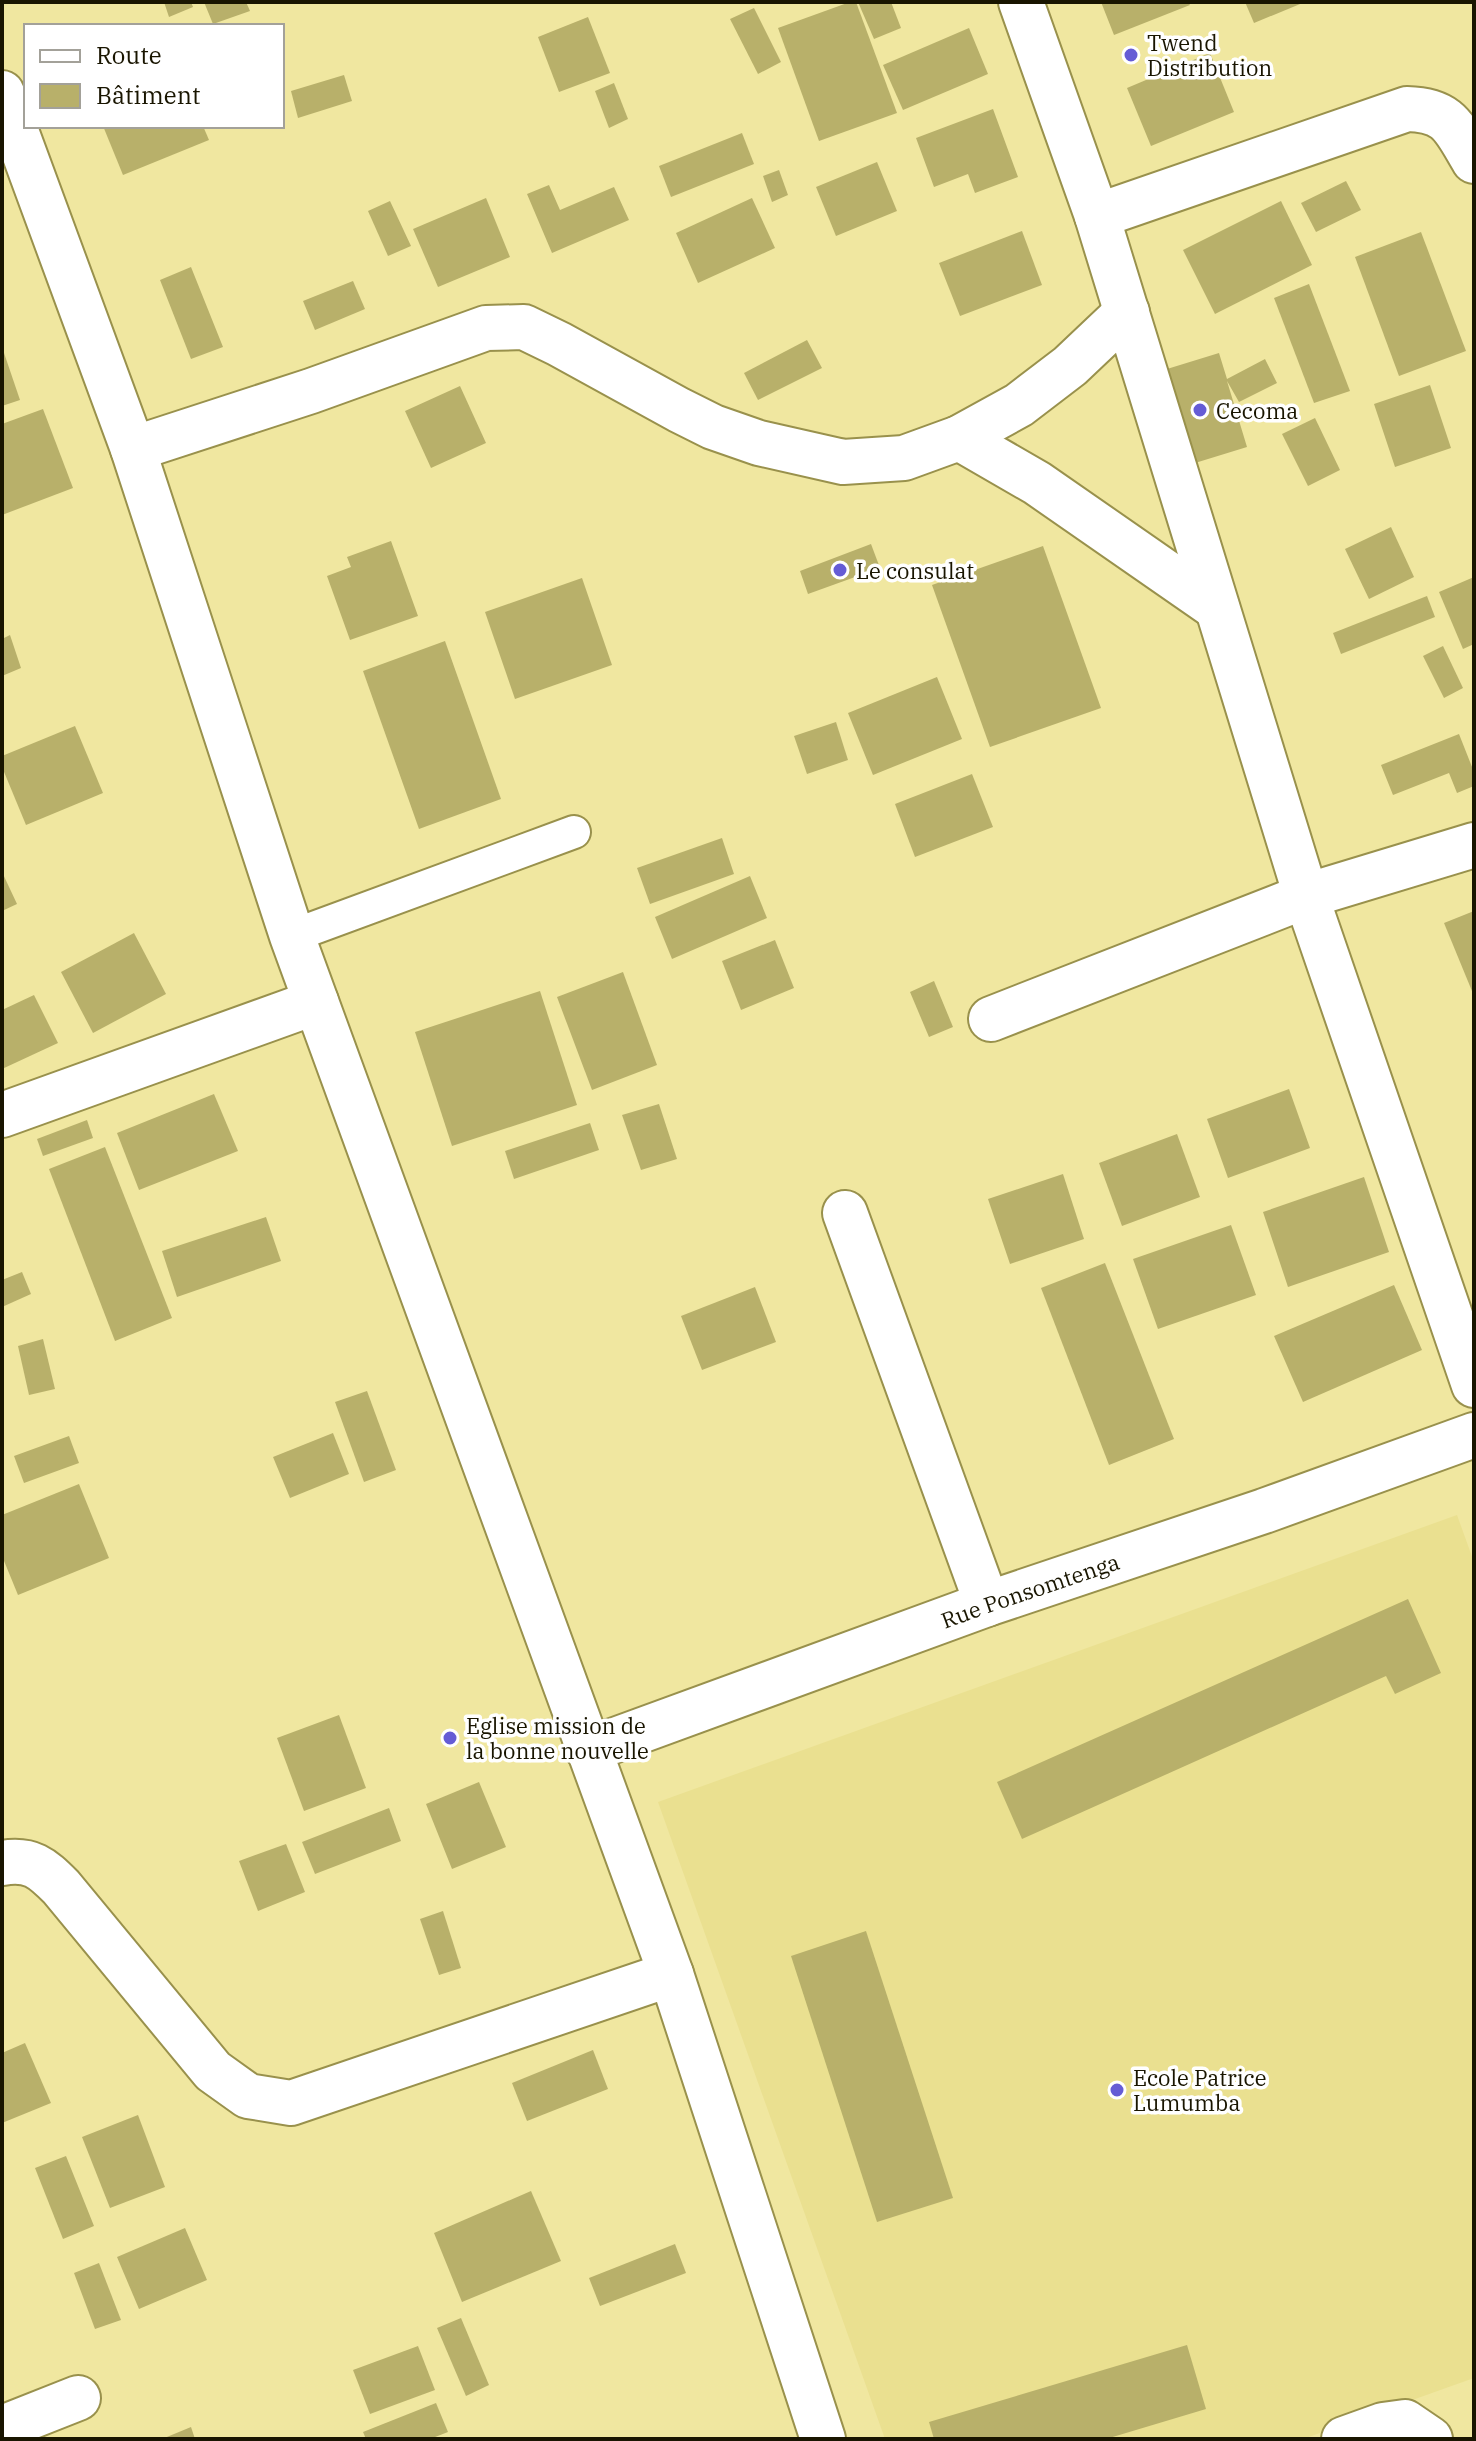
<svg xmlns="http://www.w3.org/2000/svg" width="1476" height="2441" font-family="'IBM Plex Serif',serif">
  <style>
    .built { fill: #eae090 }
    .building { fill: #b8b06a }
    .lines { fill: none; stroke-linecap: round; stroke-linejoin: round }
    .lane-casing { stroke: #99914c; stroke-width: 36 }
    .street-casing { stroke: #99914c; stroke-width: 48 }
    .lane { stroke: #fff; stroke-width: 32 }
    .street { stroke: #fff; stroke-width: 44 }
    .poi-dot { fill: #655cd5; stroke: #fff; stroke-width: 3 }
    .labels { text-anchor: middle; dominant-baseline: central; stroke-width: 7; stroke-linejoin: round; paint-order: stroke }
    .poi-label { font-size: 22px; fill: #191500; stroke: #fff; text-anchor: start }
    .street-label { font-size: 22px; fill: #191500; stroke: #fff }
  </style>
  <rect width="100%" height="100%" fill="#f0e7a0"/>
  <!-- built -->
  <polygon class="built" points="1457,1515 1474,1562 1474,2378 1303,2439 885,2439 658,1802"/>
  <!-- building -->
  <g class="building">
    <polygon points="164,2 191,2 193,7 169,17"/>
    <polygon points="204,2 246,2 250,11 213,24"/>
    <polygon points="850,2 856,2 897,113 819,141 778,28"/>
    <polygon points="858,2 891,2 901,28 874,39"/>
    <polygon points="1101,2 1188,2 1190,5 1114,35"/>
    <polygon points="1245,2 1305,2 1254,23"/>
    <polygon points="754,8 781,62 758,74 730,19"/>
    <polygon points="588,17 610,73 559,92 538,37"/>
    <polygon points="969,28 988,74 903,110 883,65"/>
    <polygon points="1210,53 1234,112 1151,146 1127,88"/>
    <polygon points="344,75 352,101 298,118 291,91"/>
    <polygon points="614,83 628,119 609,128 595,91"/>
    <polygon points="993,109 1018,177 975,193 968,174 934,187 916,138"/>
    <polygon points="103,126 203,126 209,140 123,175"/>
    <polygon points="742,133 754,164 671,197 659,166"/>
    <polygon points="877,162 897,211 836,236 816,187"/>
    <polygon points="779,170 788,195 772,202 763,176"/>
    <polygon points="1346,181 1361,210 1316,232 1301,203"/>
    <polygon points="549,185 560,210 614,187 629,220 552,253 527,194"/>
    <polygon points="486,198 510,257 438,287 413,229"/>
    <polygon points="752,198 775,248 698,283 676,233"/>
    <polygon points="390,201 411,246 388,256 368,211"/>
    <polygon points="1281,201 1312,265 1215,314 1183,250"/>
    <polygon points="1022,231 1042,285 960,316 939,263"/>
    <polygon points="1421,232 1466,351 1399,376 1355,257"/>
    <polygon points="191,267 223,347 191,359 160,280"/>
    <polygon points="353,281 365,309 315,330 303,301"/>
    <polygon points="1309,284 1350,391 1314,403 1274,298"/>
    <polygon points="807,340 822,368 758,400 744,373"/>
    <polygon points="2,347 20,400 2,406"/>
    <polygon points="1219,353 1227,379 1265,359 1277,383 1239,402 1227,381 1247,447 1182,467 1154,373"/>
    <polygon points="1430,385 1451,448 1395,467 1374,404"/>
    <polygon points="460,386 486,443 431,468 405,411"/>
    <polygon points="43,409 73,488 2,515 2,424"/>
    <polygon points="1315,418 1340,470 1308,486 1282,434"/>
    <polygon points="1391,527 1414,577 1369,599 1345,549"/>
    <polygon points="391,541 418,616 350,640 327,576 351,567 347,557"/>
    <polygon points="871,544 880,568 808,594 800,571"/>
    <polygon points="1043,546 1101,708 990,747 932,585"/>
    <polygon points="1474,577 1474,644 1463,649 1439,592"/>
    <polygon points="582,578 612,665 515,699 485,612"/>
    <polygon points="1427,596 1435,617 1341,654 1333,633"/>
    <polygon points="10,635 21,668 2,676 2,639"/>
    <polygon points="445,641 501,799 419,829 363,671"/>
    <polygon points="1443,646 1463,688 1444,698 1423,656"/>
    <polygon points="937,677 962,739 873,775 848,713"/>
    <polygon points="836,722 848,760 807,774 794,736"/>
    <polygon points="75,726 103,793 26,825 2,767 2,756"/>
    <polygon points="1459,734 1474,772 1474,786 1457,793 1449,773 1393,795 1381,765"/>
    <polygon points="972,774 993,827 915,857 895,804"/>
    <polygon points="722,838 734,874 650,904 637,868"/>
    <polygon points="2,872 17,904 2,911"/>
    <polygon points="750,876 767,918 672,959 655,917"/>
    <polygon points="1474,911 1474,996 1444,923"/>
    <polygon points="134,933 166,994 93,1033 61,972"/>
    <polygon points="775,940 794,988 741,1010 722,961"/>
    <polygon points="623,972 657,1065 592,1090 557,997"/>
    <polygon points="934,981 953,1027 929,1037 910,992"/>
    <polygon points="540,991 577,1105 452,1146 415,1032"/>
    <polygon points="34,995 58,1043 2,1069 2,1010"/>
    <polygon points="1289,1089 1310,1148 1228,1178 1207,1119"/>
    <polygon points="214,1094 238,1151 139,1190 117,1133"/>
    <polygon points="659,1104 677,1159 641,1170 622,1115"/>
    <polygon points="87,1120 93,1138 43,1156 37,1139"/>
    <polygon points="590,1123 599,1150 514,1179 505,1151"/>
    <polygon points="1177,1134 1200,1197 1122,1226 1099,1163"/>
    <polygon points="105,1147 172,1318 115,1341 49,1169"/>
    <polygon points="1063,1174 1084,1239 1010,1264 988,1199"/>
    <polygon points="1364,1177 1389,1252 1288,1287 1263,1212"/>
    <polygon points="266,1217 281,1261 177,1297 162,1251"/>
    <polygon points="1231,1225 1256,1295 1158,1329 1133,1259"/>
    <polygon points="1105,1263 1174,1439 1109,1465 1041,1288"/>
    <polygon points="22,1272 31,1294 2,1307 2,1280"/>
    <polygon points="1394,1285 1422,1350 1303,1402 1274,1336"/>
    <polygon points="755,1287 776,1342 702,1370 681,1316"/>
    <polygon points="43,1339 55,1389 29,1395 18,1346"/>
    <polygon points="367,1391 396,1470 364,1482 335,1402"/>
    <polygon points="333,1433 349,1474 290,1498 273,1457"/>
    <polygon points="69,1436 79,1463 24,1483 14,1456"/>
    <polygon points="79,1484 109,1558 18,1595 2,1556 2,1515"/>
    <polygon points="1408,1599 1441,1673 1395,1694 1386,1676 1022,1839 997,1782"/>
    <polygon points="339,1715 366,1788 304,1811 277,1738"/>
    <polygon points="479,1782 506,1847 452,1869 426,1804"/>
    <polygon points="389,1808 401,1841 315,1874 302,1842"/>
    <polygon points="286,1844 305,1892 258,1911 239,1861"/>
    <polygon points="443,1911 461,1968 439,1975 420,1919"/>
    <polygon points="866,1931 953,2198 877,2222 791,1956"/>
    <polygon points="25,2043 51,2103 2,2123 2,2053"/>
    <polygon points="593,2050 608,2089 527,2121 512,2083"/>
    <polygon points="138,2115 165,2187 110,2208 82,2137"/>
    <polygon points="66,2156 94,2226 63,2239 35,2168"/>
    <polygon points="531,2191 561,2261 462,2302 434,2233"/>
    <polygon points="185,2228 207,2280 139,2309 117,2257"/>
    <polygon points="675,2244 686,2273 600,2306 589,2278"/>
    <polygon points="99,2263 121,2320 95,2329 74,2273"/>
    <polygon points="461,2318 489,2385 466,2396 437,2328"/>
    <polygon points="1187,2345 1206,2409 1106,2439 934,2439 929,2422"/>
    <polygon points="418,2346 435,2390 370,2414 353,2370"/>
    <polygon points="436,2403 448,2432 430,2439 366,2439 363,2432"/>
    <polygon points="191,2427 195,2439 162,2439"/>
  </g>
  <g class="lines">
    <defs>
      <polyline id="lane" points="292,936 574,832"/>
      <g id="street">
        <polyline points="1021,2 1097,216 1306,896 1474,1385"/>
        <polyline points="2,93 133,449 292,936 671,1974 823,2439"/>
        <path d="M1097 216 1407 109C1450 110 1454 128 1474 161"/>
        <polyline points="959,438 1037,483 1217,608"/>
        <polyline points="133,449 311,391 486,328 524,327 559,344 679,410 713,427 759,443 843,462 904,458 959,438 1019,405 1070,366 1127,312"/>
        <polyline points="991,1019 1306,896 1474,845"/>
        <polyline points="2,1115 316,1002"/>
        <polyline points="845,1213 987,1604"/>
        <path id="s1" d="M588 1750 987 1604 1264 1511 1474 1435"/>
        <path d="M2 1863C31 1858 42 1868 61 1887L213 2071 248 2096 291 2103 671 1974"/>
        <polyline points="2,2428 78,2398"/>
        <polyline points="1344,2439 1383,2425 1405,2422 1430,2439"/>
      </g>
    </defs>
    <!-- lane casing -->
    <use href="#lane" class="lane-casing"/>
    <!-- street casing -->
    <use href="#street" class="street-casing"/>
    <!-- lane -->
    <use href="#lane" class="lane"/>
    <!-- street -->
    <use href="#street" class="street"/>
  </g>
  <!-- markers -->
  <g class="poi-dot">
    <circle cx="1131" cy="55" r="8"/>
    <circle cx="1200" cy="410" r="8"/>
    <circle cx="840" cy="570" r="8"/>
    <circle cx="450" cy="1738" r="8"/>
    <circle cx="1117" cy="2090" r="8"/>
  </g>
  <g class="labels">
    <!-- poi labels -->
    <g class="poi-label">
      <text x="1147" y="42">Twend<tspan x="1147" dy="25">Distribution</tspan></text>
      <text x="1216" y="410">Cecoma</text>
      <text x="856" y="570">Le consulat</text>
      <text x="466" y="1725">Eglise mission de<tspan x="466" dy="25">la bonne nouvelle</tspan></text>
      <text x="1133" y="2077">Ecole Patrice<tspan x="1133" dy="25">Lumumba</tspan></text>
    </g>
    <!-- street labels -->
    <g class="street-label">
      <text stroke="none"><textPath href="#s1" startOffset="470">Rue Ponsomtenga</textPath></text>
    </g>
  </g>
  <!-- border -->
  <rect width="1476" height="2441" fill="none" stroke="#191500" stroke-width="8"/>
  <!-- legend -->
  <rect x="24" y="24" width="260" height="104" fill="#ffffff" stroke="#a3a199" stroke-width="2"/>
  <rect x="40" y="50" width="40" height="12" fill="#ffffff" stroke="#a3a199" stroke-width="2"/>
  <text x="96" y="64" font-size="24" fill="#191500">Route</text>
  <rect x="40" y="84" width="40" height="24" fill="#b8b06a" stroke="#a3a199" stroke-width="2"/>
  <text x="96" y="104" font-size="24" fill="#191500">Bâtiment</text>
</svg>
